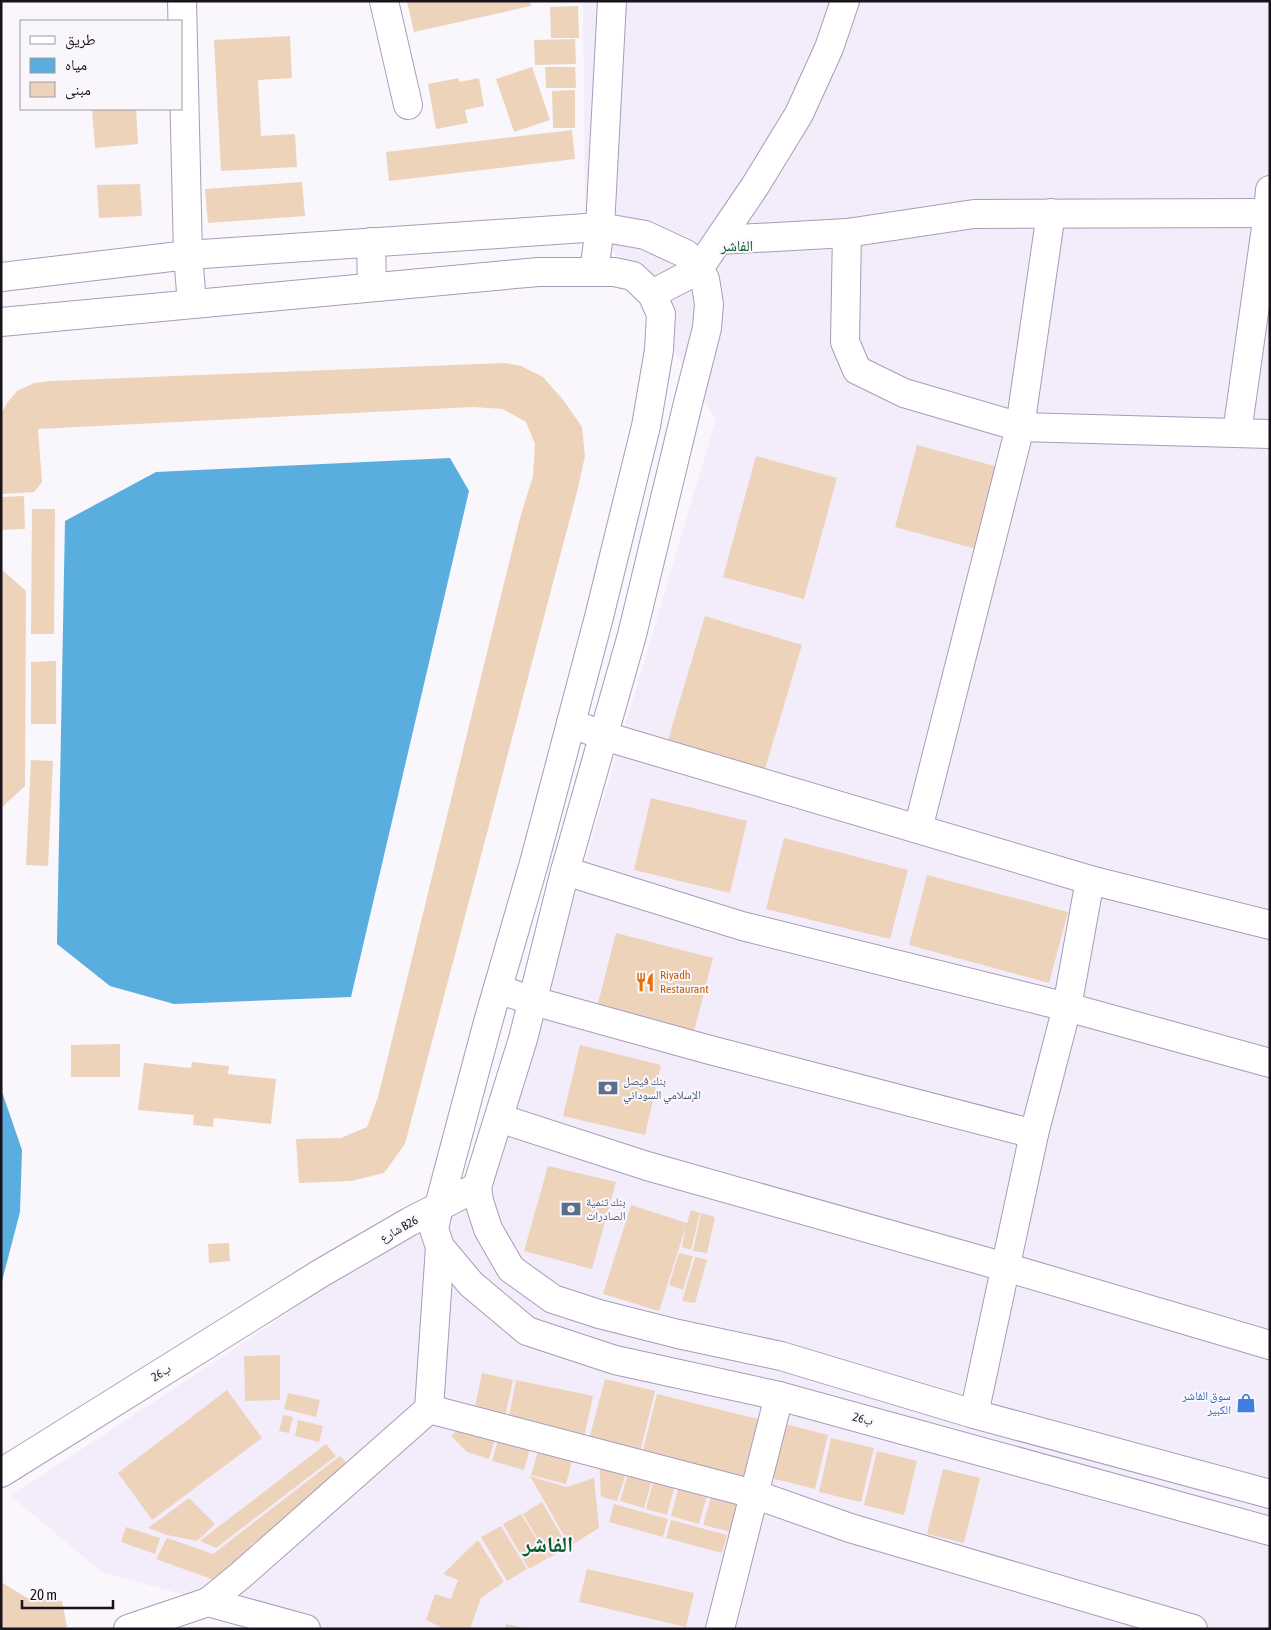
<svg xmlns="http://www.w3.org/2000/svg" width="1271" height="1630" font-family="'Asap Condensed','Noto Naskh Arabic',sans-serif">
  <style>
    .built { fill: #f3ecfb }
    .water { fill: #59addf }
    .building { fill: #eed3bb }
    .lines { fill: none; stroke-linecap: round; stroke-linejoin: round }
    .street-casing { stroke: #a99bb8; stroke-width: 30 }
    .secondary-casing { stroke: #a99bb8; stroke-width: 30 }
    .highway-casing { stroke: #a99bb8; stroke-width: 30 }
    .street { stroke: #fff; stroke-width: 28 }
    .secondary { stroke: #fff; stroke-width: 28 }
    .highway { stroke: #fff; stroke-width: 28 }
    .labels { text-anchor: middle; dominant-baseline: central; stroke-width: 4; stroke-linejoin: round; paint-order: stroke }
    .food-label { font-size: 12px; fill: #c56008; stroke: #f9f6fc; text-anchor: start }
    .service-label { font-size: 12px; fill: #4e5e75; stroke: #f9f6fc; text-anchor: start }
    .street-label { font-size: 12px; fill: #17121c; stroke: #f9f6fc }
    .shop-label { font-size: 12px; fill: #366cbe; stroke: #f9f6fc; text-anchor: end }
    .quarter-label { font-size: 15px; fill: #0b5a2f; stroke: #f9f6fc }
    .town-label { font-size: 22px; font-weight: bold; fill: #0b5a2f; stroke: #f9f6fc }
  </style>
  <rect width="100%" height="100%" fill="#f9f6fc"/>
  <!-- built -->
  <polygon class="built" points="583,1 1270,1 1270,1629 309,1629 102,1572 11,1496 491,1179 716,419 585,205"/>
  <!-- water -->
  <g class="water">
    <polygon points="450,458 469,491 351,997 174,1004 110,986 57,944 65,521 156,472"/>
    <polygon points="1,1089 22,1150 20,1212 1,1285"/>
  </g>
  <!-- building -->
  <g class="building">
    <polygon points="407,1 530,1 531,6 414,32"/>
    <polygon points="578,6 579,38 551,38 550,7"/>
    <polygon points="290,36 292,78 258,80 261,136 295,134 297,167 221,171 214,40"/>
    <polygon points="575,39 576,64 535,65 534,40"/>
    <polygon points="532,67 550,120 514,132 496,79"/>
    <polygon points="545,67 575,67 576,88 546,88"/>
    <polygon points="459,78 459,82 479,78 484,106 465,110 468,123 436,129 428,84"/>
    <polygon points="575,90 575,128 553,128 552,91"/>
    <polygon points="92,109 136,109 138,144 95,148"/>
    <polygon points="572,130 575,159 389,181 386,152"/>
    <polygon points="302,182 305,216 208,223 205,189"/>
    <polygon points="140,184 142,216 99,218 97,185"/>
    <polygon points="505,363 521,366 543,377 564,401 582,427 585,456 578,488 405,1144 384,1173 351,1181 299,1183 296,1139 341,1138 367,1127 378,1097 520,518 533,476 535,444 526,422 503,409 473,407 38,429 42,482 34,492 2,494 1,414 7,403 17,391 34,383 51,381"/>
    <polygon points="917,445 998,467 976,549 895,527"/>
    <polygon points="756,456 837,478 804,599 723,577"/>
    <polygon points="24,496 25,529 1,530 1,497"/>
    <polygon points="32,509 55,509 54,634 31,634"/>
    <polygon points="1,569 26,591 25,786 1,808"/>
    <polygon points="705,616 802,645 765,769 668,740"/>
    <polygon points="56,661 56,724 31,724 31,662"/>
    <polygon points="31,760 53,761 48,866 26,865"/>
    <polygon points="651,798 747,821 730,893 634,870"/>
    <polygon points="784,838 908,870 890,939 766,909"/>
    <polygon points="927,875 1068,912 1049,983 909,945"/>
    <polygon points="616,933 713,958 692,1039 596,1011"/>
    <polygon points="120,1044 120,1077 71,1077 71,1045"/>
    <polygon points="580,1045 661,1065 645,1135 563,1116"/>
    <polygon points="192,1062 229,1066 228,1074 276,1079 271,1124 214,1118 213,1127 193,1125 194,1115 138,1110 144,1063 191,1068"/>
    <polygon points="548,1166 616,1182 592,1269 524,1251"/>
    <polygon points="631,1205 687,1223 691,1210 700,1213 691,1250 682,1247 686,1226 659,1311 603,1294"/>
    <polygon points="701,1213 715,1217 707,1253 693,1251"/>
    <polygon points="229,1243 230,1261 209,1263 208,1244"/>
    <polygon points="679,1253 693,1256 683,1290 669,1285"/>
    <polygon points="695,1257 707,1260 695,1303 682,1301"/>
    <polygon points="280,1355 280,1400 245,1401 244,1356"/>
    <polygon points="482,1373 513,1380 504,1422 473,1416"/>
    <polygon points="605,1379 655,1391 638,1460 587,1447"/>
    <polygon points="516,1380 593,1396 584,1437 508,1421"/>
    <polygon points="227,1390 262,1438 152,1520 118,1473"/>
    <polygon points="288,1393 320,1400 316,1417 284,1409"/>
    <polygon points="657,1394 758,1419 741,1486 640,1462"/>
    <polygon points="283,1415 293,1417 289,1433 279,1431"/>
    <polygon points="298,1420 323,1426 319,1442 295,1436"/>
    <polygon points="781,1423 828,1435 815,1489 767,1477"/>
    <polygon points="464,1425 496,1435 489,1459 467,1452 451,1436"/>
    <polygon points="499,1437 531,1445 524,1470 492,1461"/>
    <polygon points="831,1438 874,1448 861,1502 819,1492"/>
    <polygon points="326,1444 336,1456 216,1548 200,1541"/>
    <polygon points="540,1445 574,1454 566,1484 531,1475"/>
    <polygon points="877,1451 917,1461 904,1515 864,1505"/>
    <polygon points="340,1456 353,1470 251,1545 258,1555 214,1580 156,1559 167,1538 213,1554"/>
    <polygon points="599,1458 628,1467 617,1501 601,1497"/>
    <polygon points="943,1469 980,1478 964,1543 927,1534"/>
    <polygon points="629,1470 653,1476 644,1508 620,1501"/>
    <polygon points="655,1475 676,1481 667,1515 646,1509"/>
    <polygon points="530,1476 566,1487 594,1478 599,1528 570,1546"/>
    <polygon points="680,1482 709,1489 699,1524 671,1516"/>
    <polygon points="713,1490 744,1498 735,1533 703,1525"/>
    <polygon points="189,1498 215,1524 197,1541 167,1535 148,1528"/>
    <polygon points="542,1502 568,1547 549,1558 523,1514"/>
    <polygon points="614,1504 668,1519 663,1537 609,1522"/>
    <polygon points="521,1514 548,1558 529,1569 503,1524"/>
    <polygon points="671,1520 727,1535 722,1553 666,1538"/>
    <polygon points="501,1526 527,1569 507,1581 481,1537"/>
    <polygon points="126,1527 160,1538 155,1554 121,1542"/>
    <polygon points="478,1540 504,1582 481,1598 470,1629 445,1629 426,1620 435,1594 451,1599 458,1580 443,1574"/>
    <polygon points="587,1569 694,1593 686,1627 579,1602"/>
    <polygon points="1,1582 27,1598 62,1601 67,1627 59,1629 1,1629"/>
    <polygon points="506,1624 525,1628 525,1629 505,1629"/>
  </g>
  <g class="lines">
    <defs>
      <g id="street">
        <polyline points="182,1 188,255 192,304"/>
        <polyline points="384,1 408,105"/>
        <polyline points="847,233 845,342 857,370 904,393 1020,427 1270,434"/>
        <polyline points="719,240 847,233 974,214 1270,213"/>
        <polyline points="594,272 600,227 612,1"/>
        <polyline points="1237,433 1268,213 1270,190"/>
        <polyline points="571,723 604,736 1090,880 1270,925"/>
        <polyline points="918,829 1020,427 1051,213"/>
        <polyline points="565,871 742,926 1067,1007 1270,1063"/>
        <polyline points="498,989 533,1001 710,1050 1034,1134"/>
        <polyline points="499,1118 647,1166 1005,1267 1270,1345"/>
        <polyline points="429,1409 754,1494 850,1528 1193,1629"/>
        <polyline points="974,1414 1034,1134 1067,1007 1090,880"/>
        <polyline points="208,1602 241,1575 429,1409 440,1247"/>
        <polyline points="128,1629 208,1602 306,1629"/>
        <polyline points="720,1629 779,1396"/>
      </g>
      <g id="secondary">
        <polyline points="371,242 372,287"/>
        <polyline points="1,277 188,255 600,227 645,235 686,254 705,279 709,304 707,328 688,403 632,635 565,871 523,1039 477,1187"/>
        <polyline points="652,294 698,270 755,186 799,114 829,48 845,1"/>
        <polyline points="1,322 538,272 614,272 633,276 652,294 661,314 659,350 646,426 599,617 534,863 488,1022 439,1206"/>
      </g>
      <g id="highway">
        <polyline points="439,1206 434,1229 440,1247 471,1284 527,1331 615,1360 779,1396 1270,1531"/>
        <polyline points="1,1473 321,1273 409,1222 477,1187 479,1201 488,1229 511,1269 553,1299 599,1314 678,1334 781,1356 974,1414 1270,1494"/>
      </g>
    </defs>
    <!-- street casing -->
    <use href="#street" class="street-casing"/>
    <!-- secondary casing -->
    <use href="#secondary" class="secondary-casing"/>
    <!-- highway casing -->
    <use href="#highway" class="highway-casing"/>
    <!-- street -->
    <use href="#street" class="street"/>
    <!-- secondary -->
    <use href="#secondary" class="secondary"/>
    <!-- highway -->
    <use href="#highway" class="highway"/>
  </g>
  <!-- icons -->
  <defs>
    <symbol id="restaurant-bare" viewBox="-9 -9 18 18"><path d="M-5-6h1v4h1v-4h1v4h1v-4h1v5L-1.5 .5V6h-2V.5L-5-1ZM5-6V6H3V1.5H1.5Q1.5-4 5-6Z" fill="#e8710a" stroke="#f9f6fc" stroke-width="2.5" paint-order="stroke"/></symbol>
    <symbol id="bank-bare" viewBox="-9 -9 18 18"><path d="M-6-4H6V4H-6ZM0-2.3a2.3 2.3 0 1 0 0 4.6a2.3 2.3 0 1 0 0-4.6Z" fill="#5c6f8a" stroke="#f9f6fc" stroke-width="2.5" paint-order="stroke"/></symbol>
    <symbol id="shop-bare" viewBox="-9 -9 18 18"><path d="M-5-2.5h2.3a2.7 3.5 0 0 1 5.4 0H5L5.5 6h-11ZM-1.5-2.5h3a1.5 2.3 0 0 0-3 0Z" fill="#3f7fe0" stroke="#f9f6fc" stroke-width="2.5" paint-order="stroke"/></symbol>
  </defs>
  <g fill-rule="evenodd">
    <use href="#restaurant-bare" x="631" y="968" width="28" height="28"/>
    <use href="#bank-bare" x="594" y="1074" width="28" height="28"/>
    <use href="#bank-bare" x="557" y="1195" width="28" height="28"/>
    <use href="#shop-bare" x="1232" y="1389" width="28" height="28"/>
  </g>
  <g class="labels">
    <!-- food labels -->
    <g class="food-label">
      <text x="660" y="975">Riyadh<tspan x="660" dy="14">Restaurant</tspan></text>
    </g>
    <!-- service labels -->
    <g class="service-label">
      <text x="623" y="1081">بنك فيصل<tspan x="623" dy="14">الإسلامي السوداني</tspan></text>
      <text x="586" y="1202">بنك تنمية<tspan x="586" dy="14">الصادرات</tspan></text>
    </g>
    <!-- street labels -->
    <g class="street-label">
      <text transform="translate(399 1229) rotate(-29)">شارع B26</text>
      <text transform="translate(161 1373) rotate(-32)">26ب</text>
      <text transform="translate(863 1419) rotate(15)">26ب</text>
    </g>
    <!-- shop labels -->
    <g class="shop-label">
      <text x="1231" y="1396">سوق الفاشر<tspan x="1231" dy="14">الكبير</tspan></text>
    </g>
    <!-- quarter labels -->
    <g class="quarter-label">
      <text x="737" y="245">الفاشر</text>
    </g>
    <!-- town labels -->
    <g class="town-label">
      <text x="548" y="1544">الفاشر</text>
    </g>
  </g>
  <!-- border -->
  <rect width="1271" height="1630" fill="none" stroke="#17121c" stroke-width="5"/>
  <!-- legend -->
  <rect x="20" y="20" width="162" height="90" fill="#f9f6fc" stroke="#9f9ba2"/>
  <rect x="30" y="36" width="25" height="8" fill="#ffffff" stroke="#9f9ba2"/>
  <text x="65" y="45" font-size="15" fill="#17121c">طريق</text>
  <rect x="30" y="58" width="25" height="15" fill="#59addf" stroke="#9f9ba2"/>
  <text x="65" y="70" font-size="15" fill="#17121c">مياه</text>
  <rect x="30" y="82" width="25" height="15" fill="#eed3bb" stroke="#9f9ba2"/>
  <text x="65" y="95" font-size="15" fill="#17121c">مبنى</text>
  <!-- scale -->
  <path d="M22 1600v8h91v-8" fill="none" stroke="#17121c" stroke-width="2.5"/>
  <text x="30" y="1600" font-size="15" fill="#17121c" stroke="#f9f6fc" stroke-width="4" paint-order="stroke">20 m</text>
</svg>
